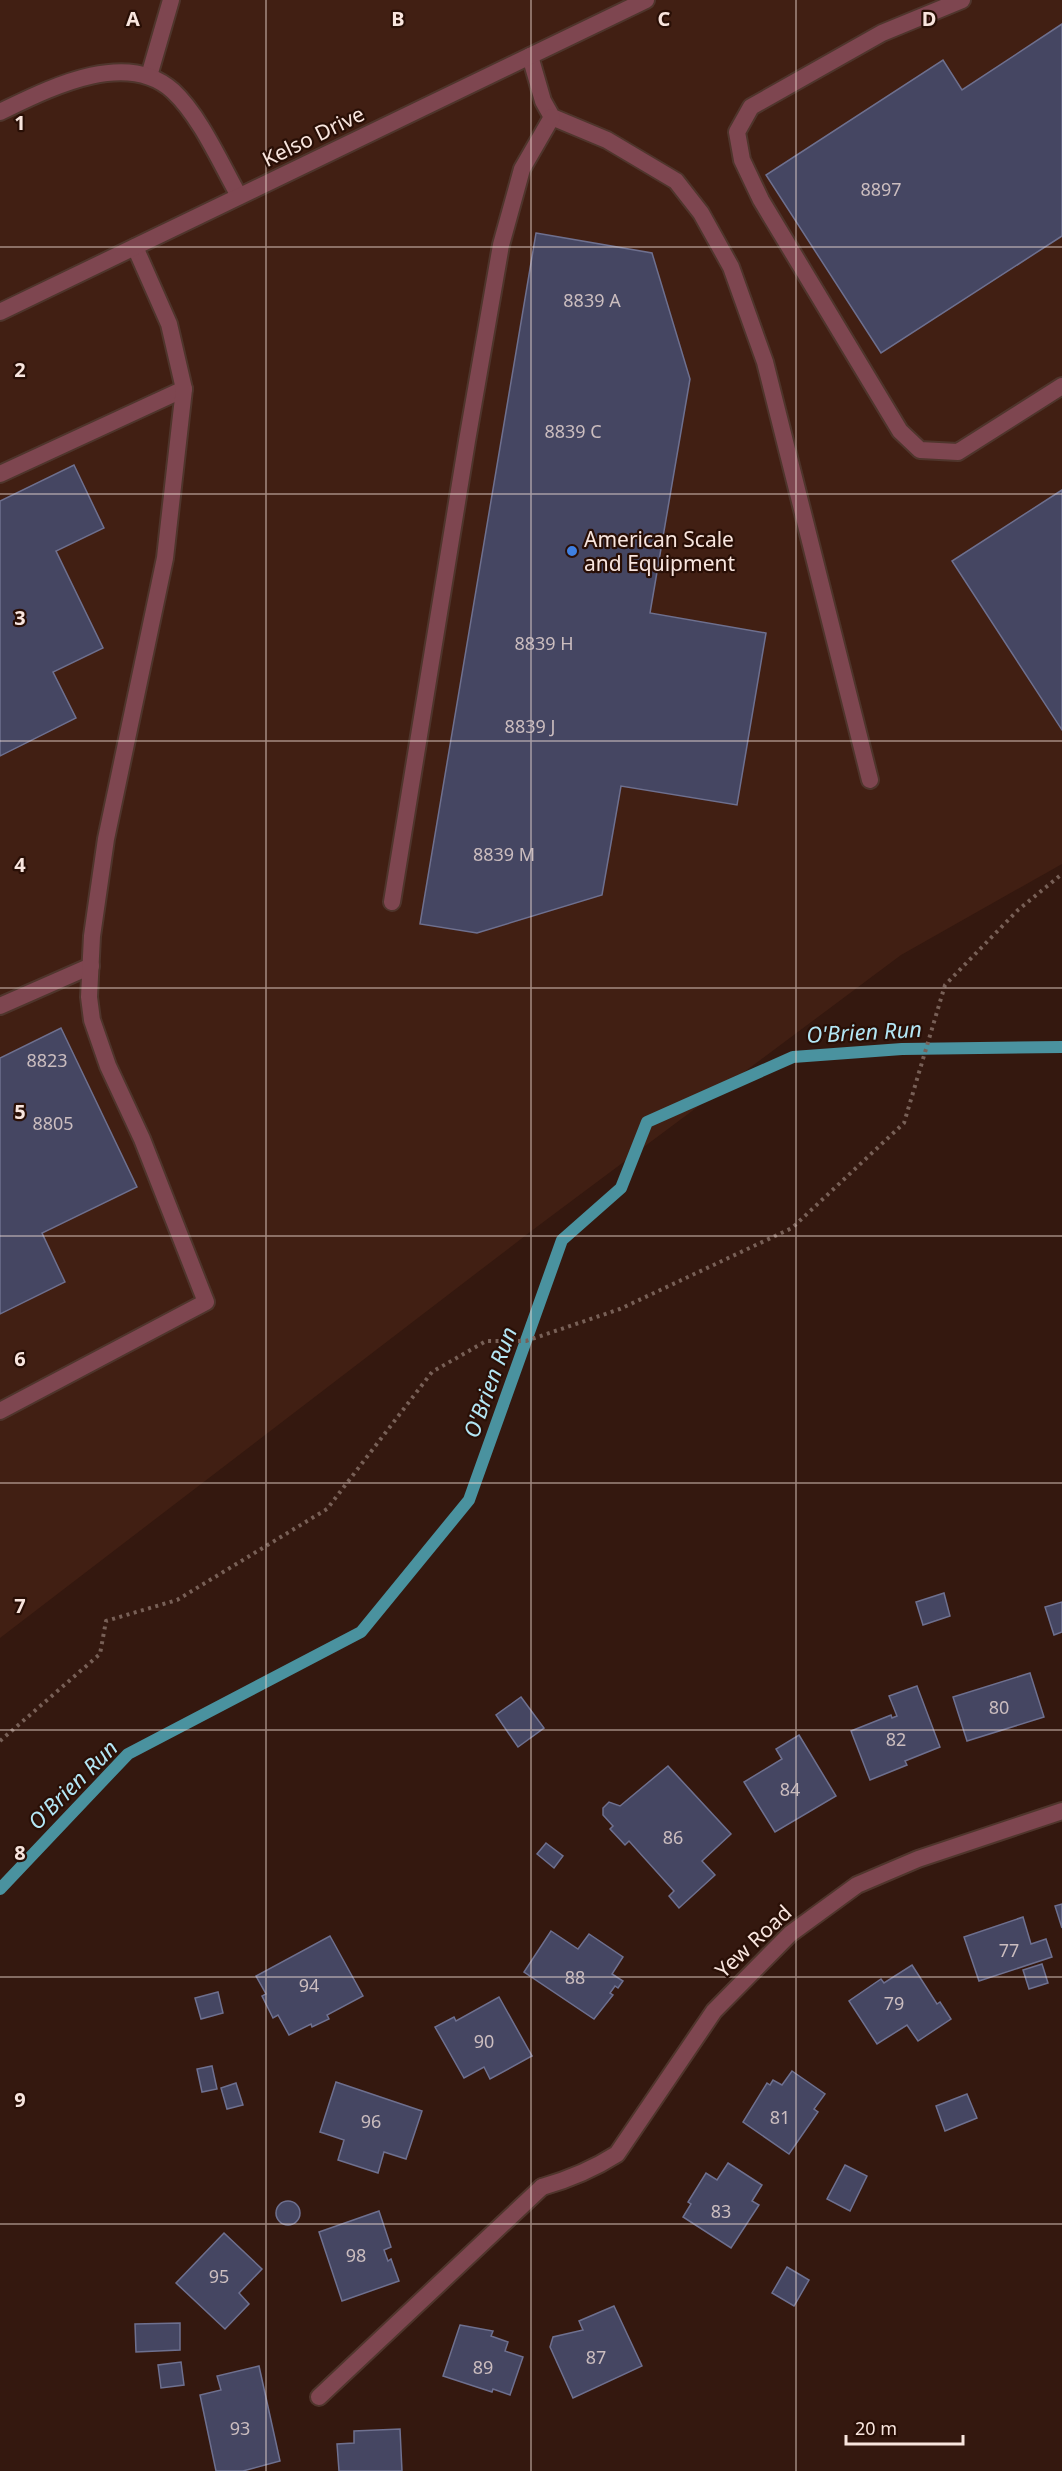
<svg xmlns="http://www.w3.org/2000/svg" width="1062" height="2471" font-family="'Noto Sans',sans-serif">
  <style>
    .built { fill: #411f13 }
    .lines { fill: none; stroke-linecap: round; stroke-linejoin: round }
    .stream { stroke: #4a929f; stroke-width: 12 }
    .building { fill: #454662; stroke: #6e708f; stroke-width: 1.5 }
    .service-casing { stroke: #4f352c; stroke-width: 20 }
    .minor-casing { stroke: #4f352c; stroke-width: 20 }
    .tertiary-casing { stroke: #4f352c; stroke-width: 20 }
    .path { stroke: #786057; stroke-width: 4; stroke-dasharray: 3 4.5; stroke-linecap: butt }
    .service { stroke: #7e4650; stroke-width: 16 }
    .minor { stroke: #7e4650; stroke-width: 16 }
    .tertiary { stroke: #7e4650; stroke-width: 16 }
    .grid { fill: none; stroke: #f8e5de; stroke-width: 1.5; stroke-opacity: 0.55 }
    .shop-dot { fill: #3f7fe0; stroke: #290f06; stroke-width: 2 }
    .labels { text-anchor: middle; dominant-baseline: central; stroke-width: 4.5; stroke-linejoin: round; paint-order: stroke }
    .number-label { font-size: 18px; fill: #cbbdbf }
    .street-label { font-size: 21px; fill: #f8e5de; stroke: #290f06 }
    .poi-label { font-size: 21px; fill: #f8e5de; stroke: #290f06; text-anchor: start }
    .water-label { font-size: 22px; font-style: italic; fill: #b3e6f5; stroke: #290f06 }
    .grid-label { font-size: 20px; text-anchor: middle; font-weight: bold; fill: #f8e5de; stroke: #290f06; stroke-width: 4.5; stroke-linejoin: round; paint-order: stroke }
  </style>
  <rect width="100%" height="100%" fill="#34180f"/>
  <!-- built -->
  <polygon class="built" points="0,0 1062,0 1062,864 901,955 534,1229 0,1638"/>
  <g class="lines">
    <!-- stream -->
    <polyline class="stream" points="0,1889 128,1754 361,1632 469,1500 562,1240 621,1188 647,1122 793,1057 902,1049 1062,1047"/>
  </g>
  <!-- building -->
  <g class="building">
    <polygon points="1062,24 1062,236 881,353 766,175 943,60 962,90"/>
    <polygon points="536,233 652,253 690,379 650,613 766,633 737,805 621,786 602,895 477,933 420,924"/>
    <polygon points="74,465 104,528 56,551 103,648 53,672 76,718 0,756 0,501"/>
    <polygon points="1062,490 1062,730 952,561"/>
    <polygon points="61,1028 137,1187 42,1233 65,1282 0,1314 0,1058"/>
    <polygon points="944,1593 950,1616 923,1625 916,1602"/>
    <polygon points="1062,1602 1062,1632 1054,1635 1045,1607"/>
    <polygon points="1030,1673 1044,1717 967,1741 953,1697"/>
    <polygon points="917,1686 940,1747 905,1761 907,1765 870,1780 851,1731 891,1715 892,1718 897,1716 889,1696"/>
    <polygon points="521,1697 544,1728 518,1747 496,1715"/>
    <polygon points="799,1735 836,1796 775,1832 744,1782 782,1759 776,1749"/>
    <polygon points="668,1766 731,1834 702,1861 715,1875 679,1908 669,1896 674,1891 629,1841 625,1845 610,1829 613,1826 603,1815 603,1808 609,1802 620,1806"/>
    <polygon points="546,1843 563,1856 554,1868 537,1854"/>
    <polygon points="1062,1904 1062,1928 1055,1906"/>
    <polygon points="1023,1917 1031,1944 1046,1939 1052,1957 979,1981 964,1937"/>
    <polygon points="551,1931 578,1949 589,1934 623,1957 612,1974 623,1981 618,1988 615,1986 610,1993 613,1995 594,2019 524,1972"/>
    <polygon points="330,1936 363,1996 327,2015 329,2019 312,2027 311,2024 289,2035 278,2015 273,2018 262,1996 266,1994 256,1976"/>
    <polygon points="1042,1964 1048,1983 1029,1989 1023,1970"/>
    <polygon points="912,1965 937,2004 940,2002 951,2019 918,2041 907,2025 877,2044 849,2001 881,1979 884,1983"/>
    <polygon points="218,1992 223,2013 201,2019 195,1998"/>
    <polygon points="499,1997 532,2056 490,2079 484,2067 464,2078 435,2027 454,2017 456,2021"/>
    <polygon points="212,2066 217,2089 202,2092 197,2069"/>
    <polygon points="792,2071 825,2094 814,2109 818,2112 789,2154 743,2122 767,2083 770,2085 773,2080 782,2085"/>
    <polygon points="336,2082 422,2111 406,2159 384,2152 378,2173 338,2160 344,2140 320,2132"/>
    <polygon points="236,2083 243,2105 227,2109 221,2088"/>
    <polygon points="967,2094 977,2118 945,2131 936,2106"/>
    <polygon points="728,2163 762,2185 752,2201 759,2205 731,2248 683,2217 691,2204 688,2202 706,2173 717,2180"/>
    <polygon points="845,2165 867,2176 850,2211 827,2199"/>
    <circle cx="288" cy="2213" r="12"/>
    <polygon points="379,2211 391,2247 384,2250 388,2261 391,2259 399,2281 342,2301 319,2232"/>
    <polygon points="224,2233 262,2269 239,2293 249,2304 225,2329 176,2283"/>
    <polygon points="787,2267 809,2280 794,2306 772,2293"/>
    <polygon points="614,2306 642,2366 573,2398 550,2347 553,2337 583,2330 579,2321"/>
    <polygon points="180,2323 180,2350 136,2352 135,2324"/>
    <polygon points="460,2325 493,2331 491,2336 508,2342 505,2351 523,2357 510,2395 493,2389 492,2392 443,2376"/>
    <polygon points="181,2362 184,2385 161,2388 158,2365"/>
    <polygon points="259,2366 280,2461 243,2471 216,2471 200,2395 221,2390 217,2376"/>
    <polygon points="400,2429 402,2471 339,2471 337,2444 354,2443 354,2431"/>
  </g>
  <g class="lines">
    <defs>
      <g id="service">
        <polyline points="962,0 882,33 751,107 737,132 742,160 761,200 900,431 920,450 958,452 1062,386"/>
        <polyline points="530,56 543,101 552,117 607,140 676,181 701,213 731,267 765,362 870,780"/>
        <polyline points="149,76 171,0"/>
        <path d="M0 112C48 89 126 48 173 91 200 116 221 164 239 196"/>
        <polyline points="0,474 184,389"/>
        <polyline points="392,902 467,441 501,245 522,169 552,117"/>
        <polyline points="0,1006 91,966"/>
        <polyline points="0,1411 206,1302 142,1139 108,1066 92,1020 89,997 92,936 106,839 165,558 184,389 169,324 135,247"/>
        <polyline points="319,2397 542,2187"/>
      </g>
      <path id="minor" d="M542 2187C570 2179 592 2170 617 2154L714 2011 790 1934 857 1885 918 1859 1062 1811"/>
      <polyline id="tertiary" points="0,312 646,0"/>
    </defs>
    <!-- service casing -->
    <use href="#service" class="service-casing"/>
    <!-- minor casing -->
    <use href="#minor" class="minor-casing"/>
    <!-- tertiary casing -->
    <use href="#tertiary" class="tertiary-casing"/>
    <!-- path -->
    <polyline class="path" points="0,1741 100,1654 106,1621 177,1600 327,1509 432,1372 486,1341 526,1341 620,1309 792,1228 904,1123 945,985 1018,910 1062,874"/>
    <!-- service -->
    <use href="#service" class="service"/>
    <!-- minor -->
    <use href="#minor" class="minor"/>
    <!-- tertiary -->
    <use href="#tertiary" class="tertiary"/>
  </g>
  <!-- grid -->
  <path class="grid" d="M266 0V2471M531 0V2471M796 0V2471M0 247H1062M0 494H1062M0 741H1062M0 988H1062M0 1236H1062M0 1483H1062M0 1730H1062M0 1977H1062M0 2224H1062"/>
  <!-- markers -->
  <circle class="shop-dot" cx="572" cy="551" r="6"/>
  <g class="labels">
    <!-- number labels -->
    <g class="number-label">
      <text x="881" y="189">8897</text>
      <text x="592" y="300">8839 A</text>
      <text x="573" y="431">8839 C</text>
      <text x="544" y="643">8839 H</text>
      <text x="530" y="726">8839 J</text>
      <text x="504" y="854">8839 M</text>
      <text x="47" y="1060">8823</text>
      <text x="53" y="1123">8805</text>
      <text x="999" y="1707">80</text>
      <text x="896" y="1739">82</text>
      <text x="790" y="1789">84</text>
      <text x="673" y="1837">86</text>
      <text x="1009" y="1950">77</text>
      <text x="575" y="1977">88</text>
      <text x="309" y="1985">94</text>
      <text x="894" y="2003">79</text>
      <text x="484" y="2041">90</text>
      <text x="780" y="2117">81</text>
      <text x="371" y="2121">96</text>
      <text x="721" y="2211">83</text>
      <text x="356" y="2255">98</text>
      <text x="219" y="2276">95</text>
      <text x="596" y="2357">87</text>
      <text x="483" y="2367">89</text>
      <text x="240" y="2428">93</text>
    </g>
    <!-- street labels -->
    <g class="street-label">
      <text transform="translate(313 136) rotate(-26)">Kelso Drive</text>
      <text transform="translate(753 1941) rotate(-43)">Yew Road</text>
    </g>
    <!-- poi labels -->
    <g class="poi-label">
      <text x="584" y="539">American Scale<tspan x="584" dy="24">and Equipment</tspan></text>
    </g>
    <!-- water labels -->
    <g class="water-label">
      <text transform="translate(864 1031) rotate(-3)">O'Brien Run</text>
      <text transform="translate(489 1382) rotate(-70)">O'Brien Run</text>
      <text transform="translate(72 1784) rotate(-45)">O'Brien Run</text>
    </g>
  </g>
  <g class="grid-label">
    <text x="133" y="26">A</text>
    <text x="398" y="26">B</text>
    <text x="664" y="26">C</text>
    <text x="929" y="26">D</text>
    <text x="20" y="130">1</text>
    <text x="20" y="377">2</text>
    <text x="20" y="625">3</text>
    <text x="20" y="872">4</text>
    <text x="20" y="1119">5</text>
    <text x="20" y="1366">6</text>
    <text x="20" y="1613">7</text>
    <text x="20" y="1860">8</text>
    <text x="20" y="2107">9</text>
  </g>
  <!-- scale -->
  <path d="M846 2435v9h117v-9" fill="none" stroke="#f8e5de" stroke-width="3"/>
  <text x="855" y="2435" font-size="18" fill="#f8e5de" stroke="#290f06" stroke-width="4.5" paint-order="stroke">20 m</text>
</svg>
